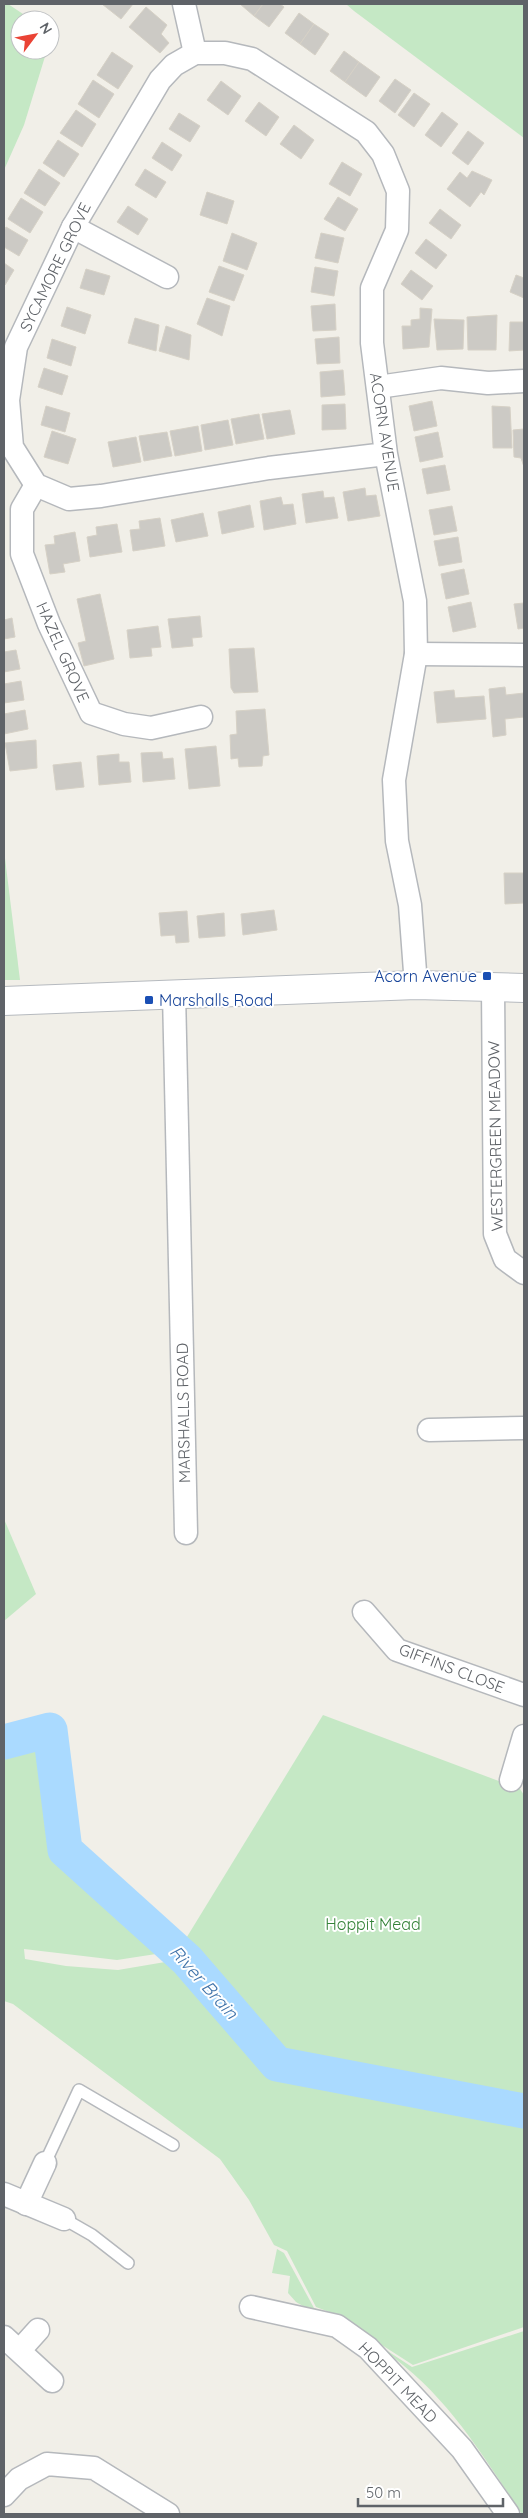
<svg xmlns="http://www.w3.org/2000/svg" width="528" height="2518" font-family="Quicksand,sans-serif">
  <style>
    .green { fill: #c5e8c5 }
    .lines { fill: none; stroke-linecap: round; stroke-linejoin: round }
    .river { stroke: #aadaff; stroke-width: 35 }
    .building { fill: #cccac5; stroke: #d6d1c6 }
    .lane-casing { stroke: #b5b8bc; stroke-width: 14 }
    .street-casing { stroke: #b5b8bc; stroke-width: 25 }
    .secondary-casing { stroke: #b6babf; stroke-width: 30 }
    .lane { stroke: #fff; stroke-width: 11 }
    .street { stroke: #fff; stroke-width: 22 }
    .secondary { stroke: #fff; stroke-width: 28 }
    .transit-dot { fill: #1a4fb4; stroke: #fff; stroke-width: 2 }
    .labels { text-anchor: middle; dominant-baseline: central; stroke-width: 4; stroke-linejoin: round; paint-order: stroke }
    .street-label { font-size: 16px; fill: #5f6368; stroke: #fff }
    .transit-label { font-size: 16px; fill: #164399; stroke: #fff; text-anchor: end }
    .park-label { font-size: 16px; fill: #348238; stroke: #fff }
    .water-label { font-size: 18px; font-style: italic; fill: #4174aa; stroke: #fff }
  </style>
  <rect width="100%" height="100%" fill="#f1efe8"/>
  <!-- green -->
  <g class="green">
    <polygon points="4,4 8,4 32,20 20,20 20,50 47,50 24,125 4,170"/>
    <polygon points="346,4 524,4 524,138 354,11"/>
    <polygon points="4,850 20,980 4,980"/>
    <polygon points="4,1519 36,1594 4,1621"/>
    <polygon points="323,1715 520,1789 524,1795 524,2098 277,2064 182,1945"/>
    <polygon points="45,1737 61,1855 169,1952 117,1960 24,1949 25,1959 66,1966 118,1970 177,1960 272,2069 524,2117 524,2327 413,2365 332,2313 316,2307 287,2251 274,2245 249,2200 220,2159 13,2004 4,2001 4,1747"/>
    <path d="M277 2249 284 2253 314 2308 331 2314 412 2367 524 2331V2514H522C480 2452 447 2394 383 2350 356 2332 324 2319 296 2302L288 2293 290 2276 272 2273Z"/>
  </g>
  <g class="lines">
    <!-- river -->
    <polyline class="river" points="4,1742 50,1730 65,1850 187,1960 277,2064 524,2111"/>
  </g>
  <!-- building -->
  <g class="building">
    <polygon points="102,4 133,4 121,19"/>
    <polygon points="240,4 263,4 254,16"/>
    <polygon points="263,4 280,4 284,7 269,27 254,16"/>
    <polygon points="146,7 167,25 161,34 169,43 160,53 129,27"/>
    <polygon points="299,13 314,24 300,44 285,33"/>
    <polygon points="314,24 329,34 315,55 300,44"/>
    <polygon points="344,51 359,62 345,82 330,71"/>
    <polygon points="112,52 133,66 118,89 97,75"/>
    <polygon points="359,62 380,77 366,97 345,82"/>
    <polygon points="395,79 411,90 395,113 379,101"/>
    <polygon points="93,80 114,94 99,118 78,104"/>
    <polygon points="221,81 241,96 228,115 207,100"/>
    <polygon points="414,93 430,104 414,127 398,115"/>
    <polygon points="259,102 279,117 266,136 245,121"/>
    <polygon points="76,110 96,124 82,147 60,133"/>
    <polygon points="442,112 458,124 441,147 425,135"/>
    <polygon points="179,113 200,126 190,142 169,129"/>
    <polygon points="294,125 314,140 301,159 280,144"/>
    <polygon points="468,131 484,143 468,165 452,153"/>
    <polygon points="58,140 79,154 64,177 43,163"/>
    <polygon points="162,142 182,155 172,171 152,158"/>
    <polygon points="342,162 362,174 350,196 329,184"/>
    <polygon points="39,169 60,183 45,206 24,193"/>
    <polygon points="145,169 166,182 156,198 135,185"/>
    <polygon points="472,171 492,180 484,195 481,192 470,207 447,189 460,172 467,178"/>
    <polygon points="207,192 234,201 227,224 200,215"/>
    <polygon points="338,197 358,209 345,231 324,219"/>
    <polygon points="21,198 43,212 30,233 8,219"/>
    <polygon points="128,206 148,219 138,235 117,222"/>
    <polygon points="440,209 461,225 451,239 429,223"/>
    <polygon points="6,227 28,240 19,256 4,247 4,231"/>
    <polygon points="232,233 257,243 247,270 223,261"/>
    <polygon points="321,233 344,238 338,263 315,258"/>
    <polygon points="426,239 447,255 436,269 415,253"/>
    <polygon points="4,263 14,270 5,285 4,284"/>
    <polygon points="219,266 244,275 234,301 209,292"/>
    <polygon points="315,267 338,271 334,296 311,292"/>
    <polygon points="86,269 110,276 104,295 80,288"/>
    <polygon points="411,270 433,286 422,300 401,284"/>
    <polygon points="516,275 524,278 524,298 510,292"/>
    <polygon points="207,298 230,306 222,336 197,324"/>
    <polygon points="335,304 336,330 313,331 311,306"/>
    <polygon points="67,307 91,315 85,334 61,326"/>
    <polygon points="420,308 432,309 429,347 403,349 402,326 411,326 411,320 420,319"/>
    <polygon points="497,315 496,350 468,350 467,317"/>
    <polygon points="135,318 159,325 156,351 128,343"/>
    <polygon points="434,319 464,320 463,349 437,350"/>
    <polygon points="510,322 524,322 524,350 509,351"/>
    <polygon points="166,326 191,335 189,360 159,351"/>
    <polygon points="339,337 340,363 317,364 315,339"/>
    <polygon points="52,339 76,347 71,366 47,358"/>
    <polygon points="44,368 68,376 62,395 38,387"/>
    <polygon points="343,370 345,395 321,397 320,372"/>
    <polygon points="432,401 437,426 414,431 409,406"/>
    <polygon points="345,404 346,429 322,430 322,405"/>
    <polygon points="46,406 70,413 65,432 41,425"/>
    <polygon points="492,406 510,407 512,448 493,448"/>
    <polygon points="290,410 295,434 267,439 262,414"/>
    <polygon points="259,414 264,439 236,444 231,419"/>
    <polygon points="228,420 233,445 205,450 201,425"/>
    <polygon points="198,426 202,451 175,456 170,431"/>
    <polygon points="524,429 524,467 521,458 514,457 513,430"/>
    <polygon points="52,431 76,439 68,464 44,457"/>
    <polygon points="167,432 172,456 144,461 139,436"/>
    <polygon points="438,432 443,457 420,462 415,437"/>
    <polygon points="136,437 141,462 113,467 108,442"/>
    <polygon points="445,465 450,490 427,494 422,469"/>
    <polygon points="365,488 366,496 376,495 380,516 348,521 343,492"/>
    <polygon points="323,491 324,498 334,497 338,518 306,523 302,494"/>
    <polygon points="281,497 283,505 293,504 296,524 264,530 260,501"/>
    <polygon points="250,505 254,527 222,534 218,512"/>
    <polygon points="452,506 457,531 434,535 429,510"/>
    <polygon points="203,513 208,536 176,542 171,520"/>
    <polygon points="160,518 165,546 133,551 130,530 140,529 139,521"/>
    <polygon points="117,524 122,552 90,557 87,537 97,535 96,527"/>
    <polygon points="75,532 80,561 63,564 65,572 50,574 45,545 55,544 54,536"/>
    <polygon points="458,537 462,562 439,566 434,541"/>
    <polygon points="464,569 469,594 446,599 441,574"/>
    <polygon points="100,594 114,659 84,666 78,643 86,641 77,599"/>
    <polygon points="471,602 476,627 453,632 448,607"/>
    <polygon points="524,603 524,628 518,629 514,604"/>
    <polygon points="200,616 202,637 192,638 193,646 172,648 168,619"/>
    <polygon points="12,618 15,637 4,639 4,620"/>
    <polygon points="158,626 161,647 151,648 152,656 130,658 127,630"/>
    <polygon points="254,648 258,692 234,693 231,688 229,649"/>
    <polygon points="16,650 20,669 4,672 4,652"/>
    <polygon points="21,681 24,700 4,703 4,684"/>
    <polygon points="505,687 506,695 524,693 524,717 505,719 506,735 493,737 489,689"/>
    <polygon points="454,690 455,698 484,696 486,719 437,723 434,692"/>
    <polygon points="265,709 269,755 263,756 262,766 239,767 238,758 231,759 230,735 237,734 236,711"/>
    <polygon points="25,710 28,729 4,734 4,714"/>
    <polygon points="36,740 37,768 10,771 5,743"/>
    <polygon points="216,746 220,786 189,789 185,749"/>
    <polygon points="162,752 163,759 173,758 175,779 143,782 141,753"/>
    <polygon points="119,754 119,762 129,762 131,782 99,785 97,756"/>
    <polygon points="81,762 84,787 56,790 53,765"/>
    <polygon points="504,873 524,873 524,903 505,904"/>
    <polygon points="274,910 277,930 243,935 241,914"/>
    <polygon points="187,911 189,942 176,943 175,935 161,936 159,913"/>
    <polygon points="224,913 225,936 199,938 197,916"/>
  </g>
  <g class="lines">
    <defs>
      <g id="lane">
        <polyline points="45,2163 79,2090 173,2145"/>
        <polyline points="64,2219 92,2235 128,2263"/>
      </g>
      <g id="street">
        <polyline points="184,4 195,53"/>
        <polyline points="73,227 167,277"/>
        <polyline points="378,387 441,378 488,383 524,381"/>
        <polyline points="386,454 269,468 101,496 69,499 36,485 12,447 8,400 16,347 73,227 160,80 174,65 195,53 225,53 252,59 366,132 383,154 398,191 397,230 372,288 372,343 386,454 415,601 416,654 394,780 397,841 410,905 416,985"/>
        <polyline points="36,485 22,509 22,554 49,624 91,713 124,724 151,728 201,717"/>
        <polyline points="416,654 524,655"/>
        <polyline points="493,987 495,1234 505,1259 524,1273"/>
        <polyline points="174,993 186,1533"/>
        <polyline points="429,1430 524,1428"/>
        <polyline points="364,1612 397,1650 524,1695"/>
        <polyline points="511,1780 524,1736"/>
        <polyline points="4,2194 64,2219"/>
        <polyline points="26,2204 45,2163"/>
        <polyline points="251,2307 337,2326 368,2348 462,2449 508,2514"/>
        <polyline points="4,2337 52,2381"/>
        <polyline points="20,2350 38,2330"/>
        <polyline points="4,2495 19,2479 47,2464 94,2468 168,2514"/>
      </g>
      <polyline id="secondary" points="4,1001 416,985 524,988"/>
    </defs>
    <!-- lane casing -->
    <use href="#lane" class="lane-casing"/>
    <!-- street casing -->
    <use href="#street" class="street-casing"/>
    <!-- secondary casing -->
    <use href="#secondary" class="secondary-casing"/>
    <!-- lane -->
    <use href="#lane" class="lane"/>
    <!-- street -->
    <use href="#street" class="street"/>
    <!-- secondary -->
    <use href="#secondary" class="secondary"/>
  </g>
  <!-- markers -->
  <g class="transit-dot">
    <rect x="482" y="971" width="10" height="10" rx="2.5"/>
    <rect x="144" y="995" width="10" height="10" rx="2.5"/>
  </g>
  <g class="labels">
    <!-- street labels -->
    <g class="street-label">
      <text transform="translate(55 267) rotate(-64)">SYCAMORE GROVE</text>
      <text transform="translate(385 432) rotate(81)">ACORN AVENUE</text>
      <text transform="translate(63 652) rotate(66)">HAZEL GROVE</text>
      <text transform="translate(495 1136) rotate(-91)">WESTERGREEN MEADOW</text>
      <text transform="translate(183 1413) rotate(-91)">MARSHALLS ROAD</text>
      <text transform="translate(452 1668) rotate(21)">GIFFINS CLOSE</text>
      <text transform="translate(398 2382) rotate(46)">HOPPIT MEAD</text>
    </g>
    <!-- transit labels -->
    <g class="transit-label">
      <text x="477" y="976">Acorn Avenue</text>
      <text x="159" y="1000" text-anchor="start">Marshalls Road</text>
    </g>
    <!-- park labels -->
    <g class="park-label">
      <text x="373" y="1924">Hoppit Mead</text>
    </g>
    <!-- water labels -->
    <g class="water-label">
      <text transform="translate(204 1982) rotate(48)">River Brain</text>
    </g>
  </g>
  <!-- border -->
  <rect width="528" height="2518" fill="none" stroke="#5f6368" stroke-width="10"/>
  <!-- north arrow -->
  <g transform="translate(35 35) rotate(58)"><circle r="24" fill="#ffffff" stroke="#bfc1c3"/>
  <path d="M0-4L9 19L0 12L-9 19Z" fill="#ea4335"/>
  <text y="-8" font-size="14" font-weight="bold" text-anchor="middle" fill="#5f6368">N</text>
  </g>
  <!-- scale -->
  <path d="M358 2498v8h145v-8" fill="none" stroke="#5f6368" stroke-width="2.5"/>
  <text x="366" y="2498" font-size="15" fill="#5f6368" stroke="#ffffff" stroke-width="4" paint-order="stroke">50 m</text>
</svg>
